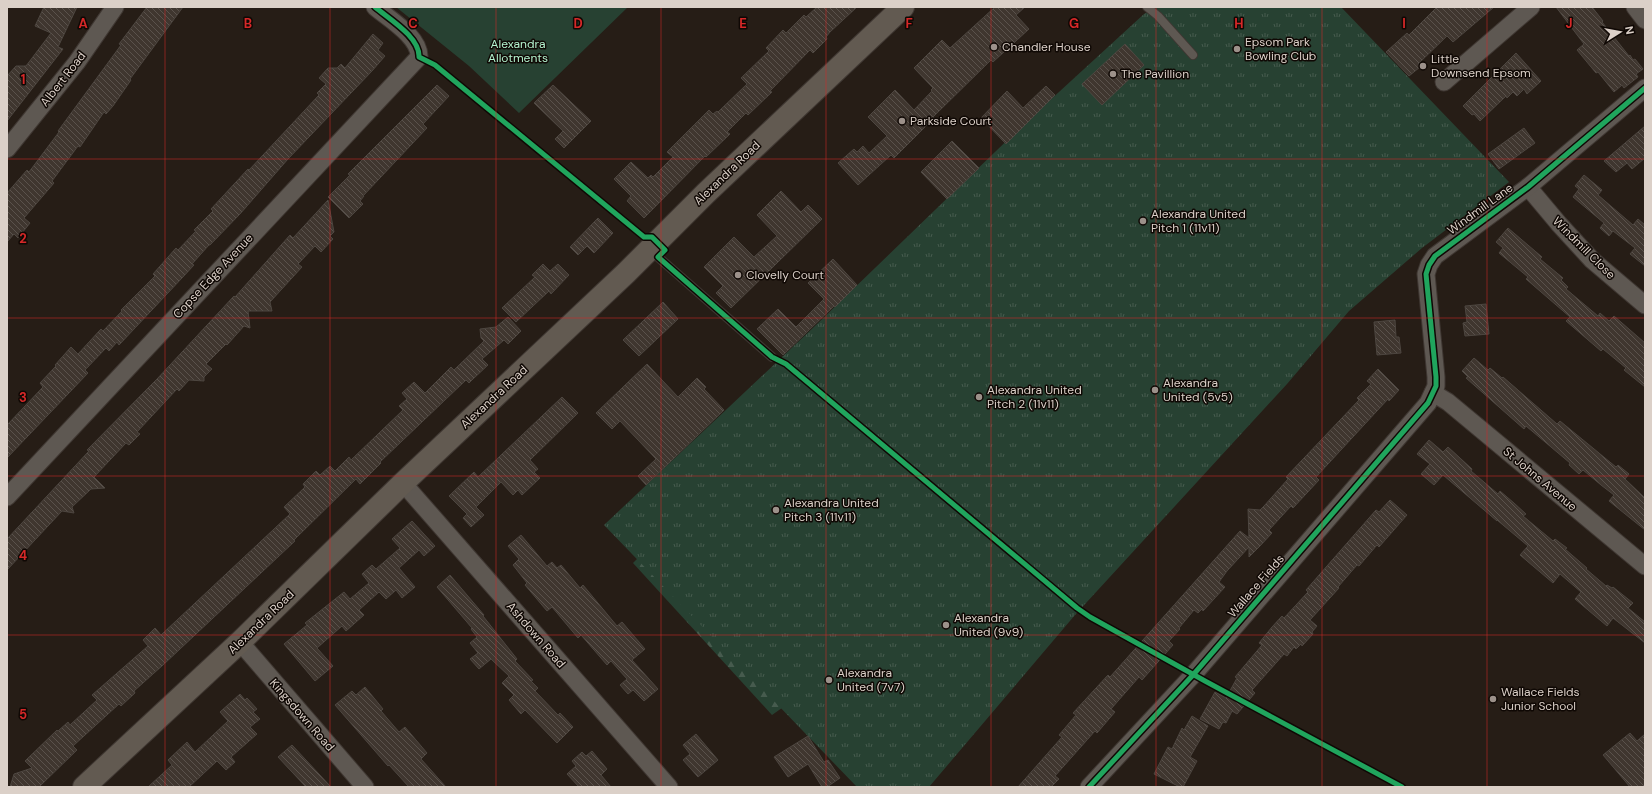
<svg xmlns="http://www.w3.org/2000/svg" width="1652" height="794" font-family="'DM Sans',sans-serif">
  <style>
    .green { fill: #274132 }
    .forest { fill: url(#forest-firs) }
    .park { fill: url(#park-tufts) }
    .building { fill: url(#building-back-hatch); stroke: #4d4640 }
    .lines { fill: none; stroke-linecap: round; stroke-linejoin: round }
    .lane-casing { stroke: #3f3732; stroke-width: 10 }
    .street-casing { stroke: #3f3732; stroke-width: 19 }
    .primary-casing { stroke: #3f3732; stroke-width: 24 }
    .lane { stroke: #5e5852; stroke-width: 8 }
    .street { stroke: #5e5852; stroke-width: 17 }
    .primary { stroke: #625a51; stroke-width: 22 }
    .cycleway-casing { stroke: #0f0804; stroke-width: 8 }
    .cycleway { stroke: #20a55d; stroke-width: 5 }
    .grid { fill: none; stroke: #d62828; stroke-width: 1; stroke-opacity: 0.55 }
    .poi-dot { fill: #9c918a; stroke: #0f0804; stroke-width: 1.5 }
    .labels { text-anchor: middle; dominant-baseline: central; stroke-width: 3; stroke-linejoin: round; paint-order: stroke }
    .poi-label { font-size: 12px; fill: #dbd0c8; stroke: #0f0804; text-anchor: start }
    .park-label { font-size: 12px; fill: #b3f2ce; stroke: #0f0804 }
    .street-label { font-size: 12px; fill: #dbd0c8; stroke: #0f0804 }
    .grid-label { font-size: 13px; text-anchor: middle; font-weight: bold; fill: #d62828; stroke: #0f0804; stroke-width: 3; stroke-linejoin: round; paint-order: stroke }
  </style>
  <defs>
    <pattern id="forest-firs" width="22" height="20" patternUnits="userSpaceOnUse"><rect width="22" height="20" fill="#274132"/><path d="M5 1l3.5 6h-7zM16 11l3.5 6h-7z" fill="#465b4e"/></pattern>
    <pattern id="park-tufts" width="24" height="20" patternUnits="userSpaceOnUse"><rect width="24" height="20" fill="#274132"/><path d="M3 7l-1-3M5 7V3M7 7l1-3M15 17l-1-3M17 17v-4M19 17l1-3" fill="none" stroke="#465b4e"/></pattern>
    <pattern id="building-back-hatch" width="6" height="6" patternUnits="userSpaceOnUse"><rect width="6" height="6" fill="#3f362f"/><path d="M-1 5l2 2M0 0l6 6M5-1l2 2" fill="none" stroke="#5a524c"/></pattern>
  </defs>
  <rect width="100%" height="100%" fill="#261d16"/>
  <!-- green -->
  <polygon class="green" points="396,7 628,7 519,113 469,66"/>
  <!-- forest -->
  <polygon class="forest" points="654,542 796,698 772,715 633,563"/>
  <!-- park -->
  <polygon class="park" points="1156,7 1341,7 1509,182 1422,248 1349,311 1287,384 1075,615 929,787 857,787 604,525 816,325 1023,125 1144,14"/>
  <!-- building -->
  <g class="building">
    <polygon points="44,7 77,7 58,47 63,49 7,121 7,76 16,66 26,66 51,33 35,26"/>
    <polygon points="147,7 183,7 130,79 131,80 113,106 106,114 104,112 80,147 78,146 52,181 54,183 24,218 30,223 18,238 14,234 7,242 7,193 27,170 29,172 59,132 58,131 121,45 119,44"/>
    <polygon points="817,7 857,7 830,32 826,37 827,39 813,53 810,50 770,91 772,92 748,115 746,113 727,132 730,134 706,157 705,156 644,218 627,201 631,196 614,179 631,162 648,178 651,175 653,177 673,157 667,152 709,110 713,114 717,111 718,112 747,84 741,78 769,51 766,48 783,30 786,33 804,15 806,17"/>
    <polygon points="995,7 1025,7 1016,15 1029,29 993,62 991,60 933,117 934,118 894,158 891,155 858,185 838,163 854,149 857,152 863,146 869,153 887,136 868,117 895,90 914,110 932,91 931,90 933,88 914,68 942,40 950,48"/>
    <polygon points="1437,7 1494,7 1453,42 1447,36 1418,64 1420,67 1409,76 1386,52 1407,33 1409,35"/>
    <polygon points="1556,7 1592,7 1603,21 1602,22 1629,56 1630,55 1633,60 1635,59 1643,69 1636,74 1638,77 1624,88 1622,85 1614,92 1598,72 1596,73 1577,50 1584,44"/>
    <polygon points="373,34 383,43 378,50 385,56 372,71 288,159 240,214 210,245 209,245 192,264 194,265 182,278 119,345 117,342 109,351 106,348 85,370 88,373 7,458 7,425 43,387 40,383 56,366 55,365 71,347 78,354 101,329 103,331 122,311 121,310 155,276 153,274 176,248 178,250 196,231 194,230 213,211 211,209 248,169 249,170 319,95 317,93 326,84 319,78 328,68 337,68 341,64 345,68"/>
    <polygon points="1125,44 1144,65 1102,105 1082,84"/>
    <polygon points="1516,53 1541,81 1527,94 1524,89 1517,96 1513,92 1507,98 1506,96 1480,121 1474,114 1472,115 1463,106"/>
    <polygon points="437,85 449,96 423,124 427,128 363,196 364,196 360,201 363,204 349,218 328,197 350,175 348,174"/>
    <polygon points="553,85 591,121 564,148 555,139 563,131 534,103"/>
    <polygon points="1046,86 1055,95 1006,144 981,118 1007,91 1023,108"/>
    <polygon points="1645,126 1645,158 1632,169 1627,163 1616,172 1604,161"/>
    <polygon points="1524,128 1535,143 1499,169 1488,154"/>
    <polygon points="952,141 979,168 947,199 921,172"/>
    <polygon points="1584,175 1602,190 1598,195 1633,225 1638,219 1645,225 1645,266 1630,254 1635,248 1613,231 1609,236 1600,228 1604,223 1573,197 1579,189 1575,186"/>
    <polygon points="781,191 801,212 808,205 822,219 731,308 716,293 723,286 704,267 734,237 754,257 777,236 757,215"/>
    <polygon points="328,200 334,232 330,236 333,239 321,252 315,246 298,264 302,267 270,302 272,311 248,311 250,328 244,326 227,345 226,344 206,364 212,369 204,377 204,381 189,380 179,391 177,389 137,432 140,434 129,445 126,443 94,477 105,488 91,489 72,507 74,513 62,511 7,570 7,539 89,451 87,450 157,379 234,296 235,297 290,235 293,238"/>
    <polygon points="598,218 613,233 594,253 587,246 578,255 570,247"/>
    <polygon points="1508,228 1542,257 1540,259 1563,278 1561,280 1568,287 1566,289 1598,316 1600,313 1609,321 1614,316 1645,343 1645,387 1624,370 1626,368 1603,349 1601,351 1566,321 1570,317 1526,279 1528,277 1499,253 1503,248 1496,242"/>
    <polygon points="833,259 857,285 835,307 834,306 783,355 757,329 778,309 796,327 824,299 808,283"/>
    <polygon points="543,264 550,271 558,264 569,275 551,294 549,291 516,322 502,308 535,277 532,275"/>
    <polygon points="663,302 678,319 639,356 623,340"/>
    <polygon points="1486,304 1489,334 1465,336 1463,323 1467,322 1465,306"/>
    <polygon points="508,317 521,331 508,344 504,340 482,359 488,365 473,379 469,383 466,380 380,462 381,463 360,484 356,479 294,540 295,541 163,665 134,691 135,693 121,706 119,704 73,746 77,750 39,787 10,787 14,774 32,768 25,761 57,730 58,731 68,722 70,725 97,700 92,695 148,646 143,640 155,628 161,635 290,514 284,507 305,487 303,484 316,471 320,475 330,466 335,471 349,457 351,460 403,410 399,406 407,399 402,393 414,382 425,393 451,367 454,370 484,341 481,338 480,329 496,327"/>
    <polygon points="1395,320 1396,337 1399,337 1401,353 1377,355 1374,322"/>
    <polygon points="1474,358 1488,370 1490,368 1502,378 1503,377 1557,424 1560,421 1616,467 1618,465 1629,474 1625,479 1645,498 1645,530 1609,501 1614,495 1601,485 1583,470 1579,474 1569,465 1570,463 1526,426 1524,429 1466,378 1468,377 1462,371"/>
    <polygon points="647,364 678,397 697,378 706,387 704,389 724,410 646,485 638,476 656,459 620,421 612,429 596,413"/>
    <polygon points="1378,369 1399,390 1389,401 1388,399 1316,477 1319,480 1293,508 1291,506 1269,530 1272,533 1260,546 1249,557 1249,547 1227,571 1219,582 1225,587 1203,611 1202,609 1198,613 1194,610 1179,628 1180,629 1169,641 1173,645 1142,680 1139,677 1111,709 1115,712 1097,733 1095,731 1055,776 1059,779 1051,787 1018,787 1062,737 1059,735 1076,715 1073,713 1108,675 1110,677 1240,531 1249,538 1248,509 1260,510 1264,506 1288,479 1286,477 1359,400 1357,398 1371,384 1367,381"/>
    <polygon points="562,397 578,413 530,460 538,469 534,472 540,478 522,495 518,490 513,495 501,482 476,507 484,515 471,527 463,518 467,514 449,496 474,472 478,477"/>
    <polygon points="1429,440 1443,452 1448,447 1472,469 1471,471 1498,494 1500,491 1514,503 1526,514 1523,516 1553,541 1555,539 1567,548 1565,549 1587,568 1586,569 1606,586 1607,585 1612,588 1613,587 1633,603 1628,608 1645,622 1645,643 1613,618 1607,626 1575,599 1581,592 1560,574 1553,583 1520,555 1528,546 1497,520 1497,521 1443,475 1434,485 1421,474 1430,464 1417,454"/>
    <polygon points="1390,500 1407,515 1379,547 1377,545 1359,566 1357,565 1338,587 1339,588 1310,620 1317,626 1312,632 1313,634 1302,646 1301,644 1296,649 1294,647 1287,656 1284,654 1252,690 1255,693 1237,714 1232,711 1226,723 1223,722 1219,729 1200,719 1215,692 1226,698 1237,678 1235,677 1262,645 1259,643 1272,627 1282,616 1284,618 1308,592 1306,590 1376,510 1379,512"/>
    <polygon points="412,521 435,546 424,556 419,550 399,568 415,587 402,598 396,590 386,599 379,592 359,610 364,615 346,631 342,626 317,648 333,666 315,681 284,644 307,625 305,623 344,592 350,599 369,583 362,574 372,565 376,569 400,548 392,539"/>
    <polygon points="521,535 547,566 552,562 557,568 561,565 580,588 583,585 617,626 622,622 645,649 632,660 658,689 644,701 633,690 628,694 620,685 627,679 611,661 607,665 581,635 578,638 552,607 547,611 525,585 527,583 513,565 519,559 508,546"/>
    <polygon points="450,575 484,615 483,616 517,659 515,661 533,680 531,681 538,688 535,691 558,715 560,713 573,727 557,743 525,710 521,714 509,700 514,695 502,683 509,676 491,659 479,669 470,659 478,653 470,643 477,637 471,629 472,628 437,587"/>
    <polygon points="365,687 383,709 381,711 399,732 405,727 427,753 421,759 446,787 409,787 389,765 388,766 335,705 352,691 356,695"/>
    <polygon points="240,694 245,700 247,698 257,709 253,712 260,719 250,727 257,734 231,757 235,762 226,770 217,761 189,787 148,787 172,765 168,760 187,742 195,752 228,721 220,712"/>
    <polygon points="1192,716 1208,726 1190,757 1197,761 1183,787 1180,787 1154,774 1168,747 1172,749 1182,728 1184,730"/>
    <polygon points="1630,733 1637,741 1645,734 1645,787 1630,787 1603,755"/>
    <polygon points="696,734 718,760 698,777 683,760 690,754 683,745"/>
    <polygon points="808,736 824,762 828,760 840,778 827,787 822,787 808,764 788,777 774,757"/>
    <polygon points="292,745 319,774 331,787 306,787 278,757"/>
    <polygon points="592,751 607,769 601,775 611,787 579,787 567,774 576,766 572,761 582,752 586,756"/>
  </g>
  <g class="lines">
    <defs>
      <g id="lane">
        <polyline points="1147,7 1158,16 1193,55"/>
        <polyline points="658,257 772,357"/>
      </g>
      <g id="street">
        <polyline points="1635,7 1645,20"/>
        <polyline points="1444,82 1531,7"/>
        <polyline points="7,149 77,62 115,7"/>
        <polyline points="1528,187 1559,224 1592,260 1645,305"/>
        <polyline points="1433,393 1448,402 1645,566"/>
        <polyline points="403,483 669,787"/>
        <path d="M7 497 419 57C420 37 389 19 375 7"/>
        <polyline points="240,642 365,787"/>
        <polyline points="1089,787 1193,675 1428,403 1436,386 1436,377 1426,274 1429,265 1435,256 1528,187 1645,88"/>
      </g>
      <polyline id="primary" points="84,787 240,642 403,483 626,273 706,193 903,7"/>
    </defs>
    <!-- lane casing -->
    <use href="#lane" class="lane-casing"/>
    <!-- street casing -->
    <use href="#street" class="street-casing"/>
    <!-- primary casing -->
    <use href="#primary" class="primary-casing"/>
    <!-- lane -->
    <use href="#lane" class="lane"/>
    <!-- street -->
    <use href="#street" class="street"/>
    <!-- primary -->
    <use href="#primary" class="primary"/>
    <defs>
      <g id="cycleway">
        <path d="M375 7C389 19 420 37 419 57L435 65 644 237H652L665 250 658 257 772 357 786 364 1077 608 1090 617 1205 681 1402 787"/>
        <polyline points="1089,787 1193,675 1428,403 1436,386 1436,377 1426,274 1429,265 1435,256 1528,187 1645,88"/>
      </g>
    </defs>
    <!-- cycleway casing -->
    <use href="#cycleway" class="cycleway-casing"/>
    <!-- cycleway -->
    <use href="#cycleway" class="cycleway"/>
  </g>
  <!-- grid -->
  <path class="grid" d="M165 7V787M330 7V787M496 7V787M661 7V787M826 7V787M991 7V787M1156 7V787M1322 7V787M1487 7V787M7 159H1645M7 318H1645M7 476H1645M7 635H1645"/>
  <!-- markers -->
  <g class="poi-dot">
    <circle cx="994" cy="47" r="4"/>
    <circle cx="1237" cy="49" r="4"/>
    <circle cx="1423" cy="66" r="4"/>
    <circle cx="1113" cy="74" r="4"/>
    <circle cx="902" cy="121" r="4"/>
    <circle cx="1143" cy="221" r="4"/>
    <circle cx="738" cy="275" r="4"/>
    <circle cx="1155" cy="390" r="4"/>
    <circle cx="979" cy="397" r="4"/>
    <circle cx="776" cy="510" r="4"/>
    <circle cx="946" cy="625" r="4"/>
    <circle cx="829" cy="680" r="4"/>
    <circle cx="1493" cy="699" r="4"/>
  </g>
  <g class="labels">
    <!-- poi labels -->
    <g class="poi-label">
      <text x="1245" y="42">Epsom Park<tspan x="1245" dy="14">Bowling Club</tspan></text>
      <text x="1002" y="47">Chandler House</text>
      <text x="1431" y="59">Little<tspan x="1431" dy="14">Downsend Epsom</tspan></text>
      <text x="1121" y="74">The Pavillion</text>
      <text x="910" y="121">Parkside Court</text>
      <text x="1151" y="214">Alexandra United<tspan x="1151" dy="14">Pitch 1 (11v11)</tspan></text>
      <text x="746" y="275">Clovelly Court</text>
      <text x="1163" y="383">Alexandra<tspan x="1163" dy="14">United (5v5)</tspan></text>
      <text x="987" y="390">Alexandra United<tspan x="987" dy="14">Pitch 2 (11v11)</tspan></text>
      <text x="784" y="503">Alexandra United<tspan x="784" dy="14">Pitch 3 (11v11)</tspan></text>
      <text x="954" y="618">Alexandra<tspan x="954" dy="14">United (9v9)</tspan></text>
      <text x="837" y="673">Alexandra<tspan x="837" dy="14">United (7v7)</tspan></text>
      <text x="1501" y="692">Wallace Fields<tspan x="1501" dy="14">Junior School</tspan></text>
    </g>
    <!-- park labels -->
    <g class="park-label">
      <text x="518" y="44">Alexandra<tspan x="518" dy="14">Allotments</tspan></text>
    </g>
    <!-- street labels -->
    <g class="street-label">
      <text transform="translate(63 79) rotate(-52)">Albert Road</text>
      <text transform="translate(727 173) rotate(-44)">Alexandra Road</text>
      <text transform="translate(1480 209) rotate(-36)">Windmill Lane</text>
      <text transform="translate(1584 248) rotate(45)">Windmill Close</text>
      <text transform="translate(213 276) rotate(-47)">Copse Edge Avenue</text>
      <text transform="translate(494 397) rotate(-43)">Alexandra Road</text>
      <text transform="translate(1540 479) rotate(40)">St Johns Avenue</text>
      <text transform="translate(1256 586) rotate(-49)">Wallace Fields</text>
      <text transform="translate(261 622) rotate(-44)">Alexandra Road</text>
      <text transform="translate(536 635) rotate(49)">Ashdown Road</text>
      <text transform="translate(302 715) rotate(49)">Kingsdown Road</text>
    </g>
  </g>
  <g class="grid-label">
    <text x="83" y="28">A</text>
    <text x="248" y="28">B</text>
    <text x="413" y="28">C</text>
    <text x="578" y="28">D</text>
    <text x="743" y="28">E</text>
    <text x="909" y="28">F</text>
    <text x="1074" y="28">G</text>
    <text x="1239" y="28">H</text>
    <text x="1404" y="28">I</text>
    <text x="1569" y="28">J</text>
    <text x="23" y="84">1</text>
    <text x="23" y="243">2</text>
    <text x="23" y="402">3</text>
    <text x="23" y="560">4</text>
    <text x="23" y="719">5</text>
  </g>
  <!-- border -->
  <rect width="1652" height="794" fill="none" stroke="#dbd0c8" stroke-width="16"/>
  <!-- north arrow -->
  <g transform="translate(1620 32) rotate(79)" stroke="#0f0804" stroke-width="3" paint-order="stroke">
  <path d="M0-3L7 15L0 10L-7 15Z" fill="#dbd0c8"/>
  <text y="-6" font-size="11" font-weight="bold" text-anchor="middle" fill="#dbd0c8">N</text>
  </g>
</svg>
